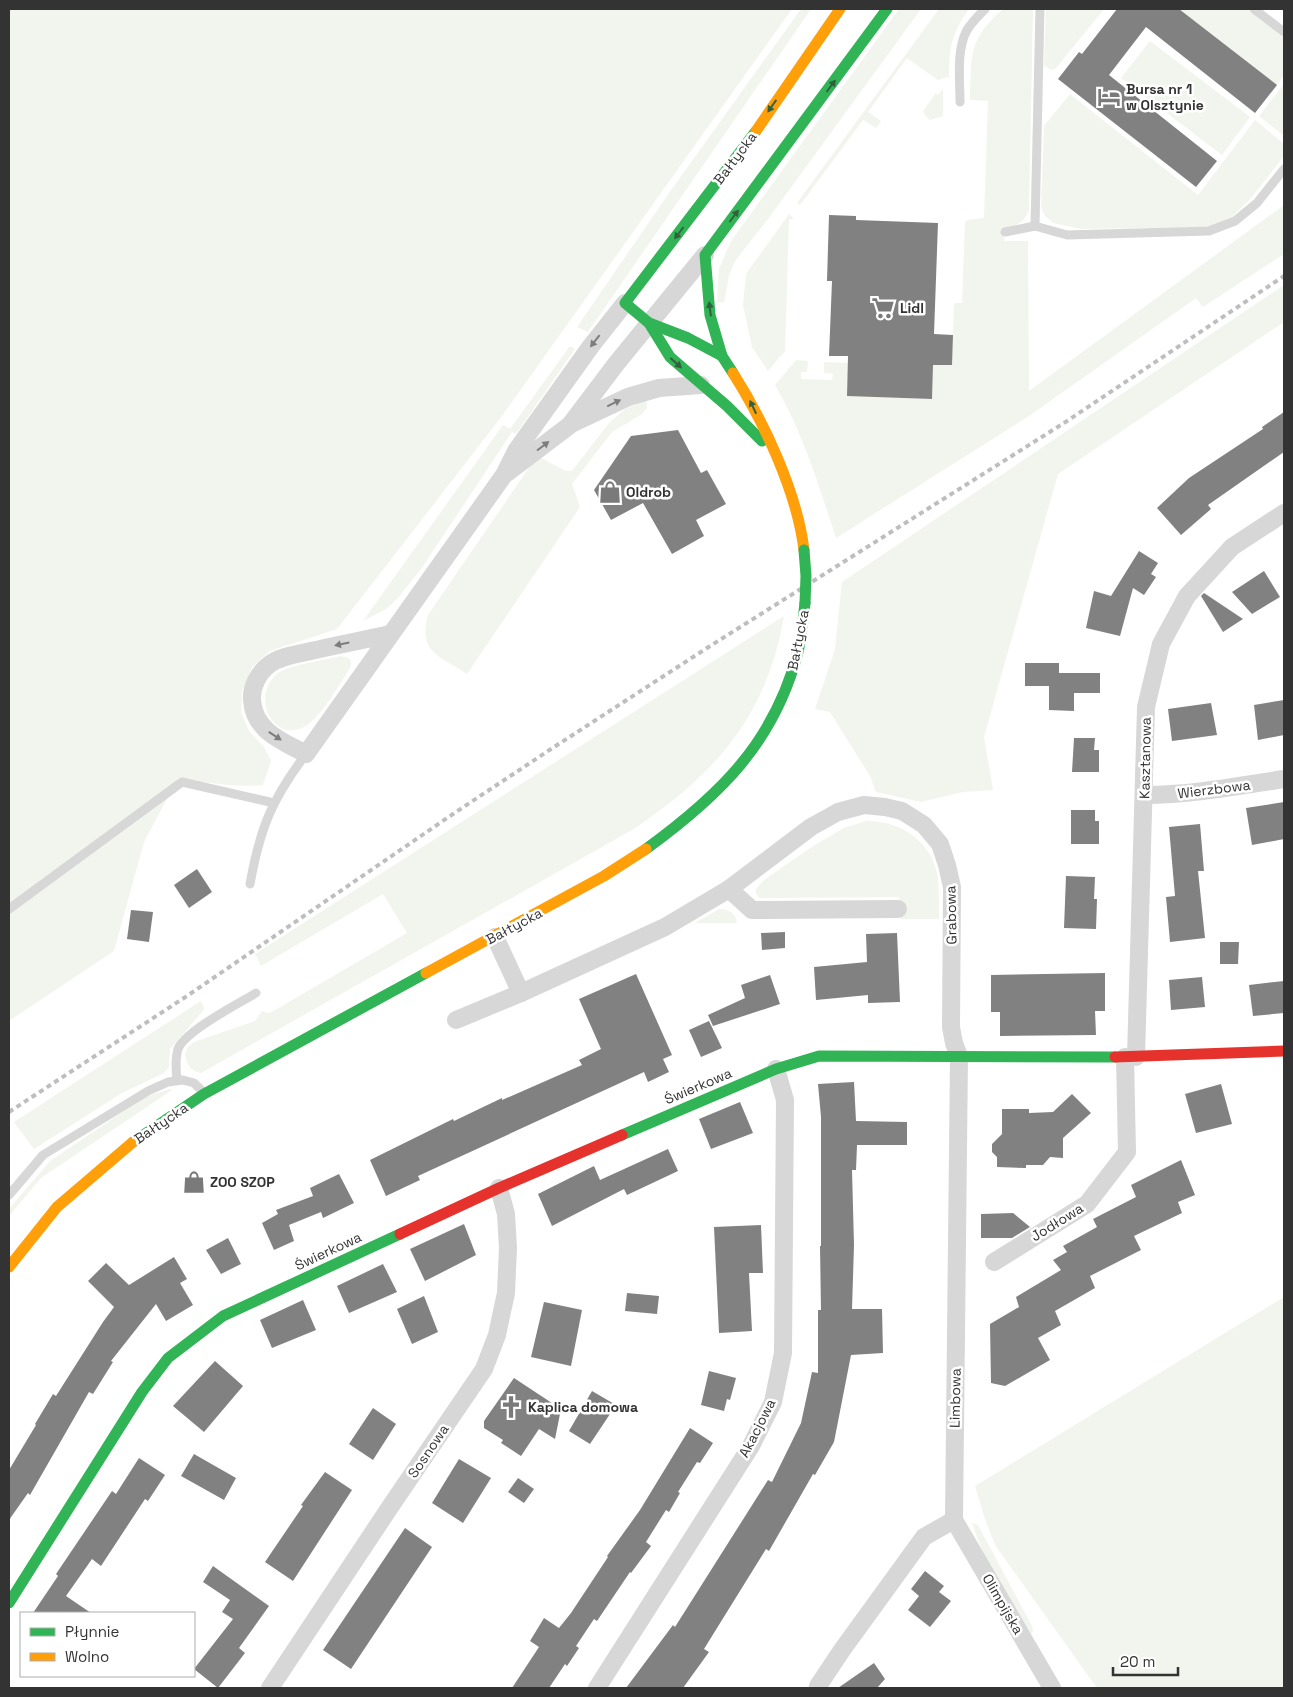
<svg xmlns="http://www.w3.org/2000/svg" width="1293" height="1697" font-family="'Space Grotesk',sans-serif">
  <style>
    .green { fill: #f2f5ed }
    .building { fill: #818181 }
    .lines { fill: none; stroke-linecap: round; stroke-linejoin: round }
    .lane { stroke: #d7d7d7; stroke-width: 9 }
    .street { stroke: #d7d7d7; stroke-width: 18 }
    .fast { stroke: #30b455; stroke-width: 11 }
    .slow { stroke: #ff9f0a; stroke-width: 11 }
    .jam { stroke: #e5322d; stroke-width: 11 }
    .rail { stroke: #bebebe; stroke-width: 4; stroke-dasharray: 5 4; stroke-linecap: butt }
    .fast-bridge { stroke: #30b455; stroke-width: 11 }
    .oneway { fill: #32603f }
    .oneway2 { fill: #7d7d7d }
    .labels { text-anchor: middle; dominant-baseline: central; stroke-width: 5; stroke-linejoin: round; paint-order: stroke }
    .poi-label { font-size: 14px; font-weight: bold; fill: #333; stroke: #fff; text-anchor: start }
    .street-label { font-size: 14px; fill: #333; stroke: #fff }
  </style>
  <rect width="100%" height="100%" fill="#fff"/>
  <!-- green -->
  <g class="green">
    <path d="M9 9H792L502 416 337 629 270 651 252 667 242 691 241 712 249 731 264 747 271 761 263 785C234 788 206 782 178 778L144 842 114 951 9 1021Z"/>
    <polygon points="801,9 811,9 588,332 577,327 669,193"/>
    <polygon points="899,9 921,9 768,219 735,261 729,276 724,302 717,303 719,269 731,241"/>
    <path d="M939 9H969C952 32 949 48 949 77L938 80 907 58 868 112 881 121 876 128 863 120 800 205 797 203Z"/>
    <path d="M1003 9H1033L1029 210C1024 223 1016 226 1004 228V241H1028L1029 391 1284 205V254L1203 307 1196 298 1029 416 836 538C819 486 803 433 775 385L796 360 808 361 807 372H801V379L832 380 833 374 824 373V363L826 362 848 363 847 396 932 399 933 365H952L954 303H962L965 222 967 220 984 218 988 101 970 100C972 55 967 41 1003 9Z"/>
    <polygon points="1046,9 1104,9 1056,68 1051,70 1044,65"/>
    <polygon points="1179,9 1247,9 1284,38 1284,75 1277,85"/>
    <polygon points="1150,41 1250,117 1222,155 1121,78"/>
    <polygon points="1284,84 1284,136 1259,116"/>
    <polygon points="943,89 943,116 930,120 925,115 923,111 936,93 938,95"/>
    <polygon points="1070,94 1198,195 1255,120 1284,144 1284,156 1252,197 1232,217 1210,227 1081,229 1053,223 1045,216 1041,207 1044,126"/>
    <polygon points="789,214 794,219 789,219 785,351 768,371 752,347 743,305 746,274"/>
    <polygon points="1284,285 1284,322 1058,474 984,737 993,790 963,792 921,802 876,792 870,776 830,712 815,709 835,649 842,582"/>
    <polygon points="570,346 575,349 516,434 512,432 421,569 397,599 386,609 363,621 503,425 510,429"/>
    <path d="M646 400 647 408 642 414 612 432 572 484 580 507 467 674C439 655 418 653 428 615L537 456 566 471H572L609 423 625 409Z"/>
    <path d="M784 616C767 716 715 775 632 830L201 1073C190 1071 187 1065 185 1054L187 1048 194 1042 255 1021 262 1011 269 1013 277 1009 407 933 383 894 261 966 255 954Z"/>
    <path d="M341 656 348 658 351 661V666C341 682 320 719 304 727 274 743 249 697 278 673 289 665 326 660 341 656Z"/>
    <path d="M866 821C902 821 933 842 938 879 939 892 939 906 939 919H900L899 897 760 898 756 894V889L764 880 813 846 844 828Z"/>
    <path d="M719 909C728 909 736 913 737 923H695Z"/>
    <polygon points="201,1001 204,1008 202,1012 170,1049 169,1067 164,1073 122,1093 34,1149 14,1122"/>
    <polygon points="170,1089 172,1090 41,1178 9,1216 9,1209 50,1161 145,1097"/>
    <polygon points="1284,1297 1284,1688 1097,1688 995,1545 984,1516 975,1486"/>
    <polygon points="972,1523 978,1525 1032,1626 1033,1632 1030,1634 986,1561"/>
  </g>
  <!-- building -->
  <g class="building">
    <polygon points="1117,9 1179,9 1277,85 1255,113 1146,27 1109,75 1217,161 1196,187 1058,79 1079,52 1082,54"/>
    <polygon points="829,215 856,216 856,220 938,223 934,334 953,335 952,365 933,365 932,399 847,396 848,356 829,356 832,281 827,281"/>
    <polygon points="1284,412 1284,452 1208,505 1211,509 1181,535 1157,508 1189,478 1263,429 1262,427"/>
    <polygon points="678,430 701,473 707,470 726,504 696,520 704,536 672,554 643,503 611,520 594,490 631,436"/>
    <polygon points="1139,551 1158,563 1151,574 1156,577 1144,595 1133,588 1120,636 1086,628 1094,591 1111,596"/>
    <polygon points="1264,571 1280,597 1252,614 1232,592"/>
    <polygon points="1204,593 1243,619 1223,632 1201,596"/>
    <polygon points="1025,663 1059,663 1059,673 1100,673 1100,693 1074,693 1074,711 1049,710 1049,686 1025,686"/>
    <polygon points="1284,700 1284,735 1258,740 1254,705"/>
    <polygon points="1211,703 1217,735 1172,741 1168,709"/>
    <polygon points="1074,738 1095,738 1094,750 1099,750 1099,772 1072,772"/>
    <polygon points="1284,802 1284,839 1252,845 1246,808"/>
    <polygon points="1071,810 1095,810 1095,821 1099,821 1099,844 1071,844"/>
    <polygon points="1200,824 1204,871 1198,871 1205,938 1170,942 1166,897 1175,896 1169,827"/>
    <polygon points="197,869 212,892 189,908 174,885"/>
    <polygon points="1066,876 1095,877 1094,899 1097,899 1096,929 1064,928"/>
    <polygon points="131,910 153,912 149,942 127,939"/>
    <polygon points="785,932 785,948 762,950 761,933"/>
    <polygon points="897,933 900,1002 868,1003 868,995 816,1000 814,967 867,962 866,934"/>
    <polygon points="1220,942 1239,942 1238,964 1220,964"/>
    <polygon points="1105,973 1105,1011 1095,1011 1096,1035 1000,1036 1000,1012 991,1012 991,975"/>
    <polygon points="636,974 672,1055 663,1059 669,1072 648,1082 644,1072 418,1176 420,1180 386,1196 370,1160 453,1119 454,1121 502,1098 502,1100 582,1065 579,1060 601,1049 579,999"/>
    <polygon points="770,975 780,1004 713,1026 708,1015 745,998 741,985"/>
    <polygon points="1202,977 1205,1007 1171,1010 1169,980"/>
    <polygon points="1284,981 1284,1013 1253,1016 1249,985"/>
    <polygon points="709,1021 722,1048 701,1057 689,1030"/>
    <polygon points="854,1082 856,1121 907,1122 907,1145 857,1145 856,1170 852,1170 854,1245 852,1309 882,1309 883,1353 851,1355 834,1442 815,1475 813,1474 769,1551 766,1549 704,1649 709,1652 683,1688 626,1688 673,1625 675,1627 768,1480 772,1482 801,1423 812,1372 818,1373 818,1310 821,1310 820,1246 821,1246 821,1117 818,1084"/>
    <polygon points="1221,1084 1232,1124 1196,1133 1185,1094"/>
    <polygon points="1072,1094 1091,1113 1063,1138 1063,1158 1050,1157 1043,1165 1026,1165 1026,1168 997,1167 997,1157 992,1152 992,1144 1002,1134 1002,1109 1029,1109 1029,1113 1053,1112"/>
    <polygon points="740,1102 753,1133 711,1149 699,1119"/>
    <polygon points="668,1149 678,1171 627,1195 624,1189 552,1226 538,1194 594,1166 600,1180"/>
    <polygon points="1181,1160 1195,1195 1178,1202 1182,1213 1134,1236 1141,1250 1090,1276 1095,1288 1055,1311 1061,1325 1038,1338 1050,1360 1005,1386 991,1383 990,1324 1019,1307 1016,1297 1061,1270 1053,1260 1067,1252 1063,1246 1097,1227 1093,1219 1136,1197 1131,1185"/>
    <polygon points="339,1174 354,1203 323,1218 321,1212 289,1225 294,1241 274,1250 262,1223 278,1214 276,1210 313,1196 310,1188"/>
    <polygon points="1013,1213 1030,1227 1012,1238 981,1238 981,1214"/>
    <polygon points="464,1224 476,1255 425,1281 410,1249"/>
    <polygon points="761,1225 763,1273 749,1273 752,1331 719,1333 714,1227"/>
    <polygon points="228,1238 241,1264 221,1274 206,1250"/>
    <polygon points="174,1257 187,1279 180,1283 193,1305 166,1321 156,1304 111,1361 113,1362 93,1394 89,1392 30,1495 28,1493 9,1520 9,1470 36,1425 35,1424 53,1394 56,1396 103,1322 114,1307 88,1281 106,1263 129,1285"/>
    <polygon points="383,1264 397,1292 349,1313 337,1286"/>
    <polygon points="627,1293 659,1296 657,1314 625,1311"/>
    <polygon points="424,1296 438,1332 412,1344 397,1309"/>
    <polygon points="303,1300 316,1330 272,1348 260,1320"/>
    <polygon points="544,1302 582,1310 571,1366 531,1357"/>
    <polygon points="215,1361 243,1386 204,1432 173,1406"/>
    <polygon points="709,1371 736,1378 730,1400 727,1399 724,1411 701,1405"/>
    <polygon points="514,1378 561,1409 555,1439 539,1429 521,1456 501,1443 503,1440 484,1428 484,1421"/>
    <polygon points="592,1391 616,1405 590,1444 569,1431"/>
    <polygon points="373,1408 396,1424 373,1460 349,1444"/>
    <polygon points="690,1428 713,1443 700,1463 697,1462 678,1492 680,1493 669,1512 666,1510 646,1542 651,1546 631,1573 630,1572 597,1621 594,1619 576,1646 579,1648 567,1666 565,1664 549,1688 512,1688 539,1647 530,1641 544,1618 559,1628 571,1613 608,1557 607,1556 640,1510"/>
    <polygon points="194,1454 236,1478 224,1500 181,1476"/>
    <polygon points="139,1458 165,1475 148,1501 145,1499 101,1566 92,1559 66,1596 91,1613 33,1613 58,1576 56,1574 112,1491 116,1494"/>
    <polygon points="459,1459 491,1478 463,1523 432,1503"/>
    <polygon points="325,1472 352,1490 293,1581 265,1562 303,1506 301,1505"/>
    <polygon points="518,1478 534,1489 524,1503 508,1492"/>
    <polygon points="405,1528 432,1547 351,1669 323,1650"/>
    <polygon points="213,1566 269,1606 239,1648 245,1653 218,1688 194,1669 233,1619 222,1612 230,1600 203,1582"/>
    <polygon points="925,1571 944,1586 939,1592 951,1601 930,1627 908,1610 919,1596 911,1589"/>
    <polygon points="874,1663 885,1679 877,1688 838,1688"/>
  </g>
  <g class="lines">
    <!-- lane -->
    <g class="lane">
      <polyline points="1254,9 1284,32"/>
      <path d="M960 102C960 80 956 50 967 30 972 22 979 15 985 9"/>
      <polyline points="1035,226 1040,9"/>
      <polyline points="1005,232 1035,226 1067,235 1209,231 1235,221 1257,203 1284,169"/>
      <path d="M250 884C260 828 272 799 306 754"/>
      <polyline points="9,909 182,782 274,803"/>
      <path d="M177 1080C176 1071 175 1059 178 1049 185 1031 238 1004 256 993"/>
      <polyline points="9,1195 43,1155 148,1091 168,1082 183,1080 194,1083 203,1092"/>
    </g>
    <!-- street -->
    <g class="street">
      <polyline points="573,423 628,397 659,388 701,385"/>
      <polyline points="508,472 570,425 616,364 705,255"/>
      <path d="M390 634C364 640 337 645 311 651 298 654 281 656 270 664 259 672 251 686 252 700 254 731 282 741 306 754L504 475 516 451 591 346 625 303"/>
      <path d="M1144 795C1191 795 1238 786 1284 779"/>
      <polyline points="729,889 752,910 898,909"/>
      <polyline points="495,937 521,993 665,927 729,889 811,827 838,812 864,805 885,807 902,811 924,825 940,844 947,865 952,887 951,1027 954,1043 959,1056 954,1520"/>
      <polyline points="456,1020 521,993"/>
      <polyline points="1136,1057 1146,707 1161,644 1187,596 1232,547 1284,513"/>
      <polyline points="994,1262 1087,1204 1127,1152 1125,1057"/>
      <polyline points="954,1520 1052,1688"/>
      <polyline points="270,1688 390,1507 484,1369 497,1335 506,1293 508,1248 506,1214 499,1188"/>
      <polyline points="597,1688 751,1446 773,1402 783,1353 785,1100 776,1069"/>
      <polyline points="818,1688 818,1686 842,1650 924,1537 954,1520"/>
    </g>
    <!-- fast -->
    <g class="fast">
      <polyline points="756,131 625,303 649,323 670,357 727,406 762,441"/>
      <polyline points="649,323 688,338 722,356"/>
      <polyline points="733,373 722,356 710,315 705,255 887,9"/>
      <path d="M646 849C720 795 774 743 798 652 802 636 803 619 805 603"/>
      <polyline points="622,1135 776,1069 819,1056 1115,1057"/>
      <polyline points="133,1142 204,1094 426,973"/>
      <polyline points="9,1603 142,1392 168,1358 223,1316 400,1234"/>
    </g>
    <!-- slow -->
    <g class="slow">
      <polyline points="756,131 840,9"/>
      <path d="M733 373C764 422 797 492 804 550"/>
      <polyline points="426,973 604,876 646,849"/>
      <polyline points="9,1267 57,1207 133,1142"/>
    </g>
    <!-- jam -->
    <g class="jam">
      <polyline points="1115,1057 1284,1051"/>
      <polyline points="400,1234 499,1188 622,1135"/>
    </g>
    <!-- rail -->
    <polyline class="rail" points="9,1112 187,996 453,814 551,749 707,648 1064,423 1284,276"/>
    <!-- fast-bridge -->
    <polyline class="fast-bridge" points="804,550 806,576 805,603"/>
  </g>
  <!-- one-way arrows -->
  <defs><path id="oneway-solid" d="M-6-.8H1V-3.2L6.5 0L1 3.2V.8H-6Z" transform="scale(1.25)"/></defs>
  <g class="oneway">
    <use href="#oneway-solid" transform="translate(831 86) rotate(-53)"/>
    <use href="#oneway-solid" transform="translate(772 106) rotate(125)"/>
    <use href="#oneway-solid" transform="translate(734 216) rotate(-53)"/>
    <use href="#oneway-solid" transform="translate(679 233) rotate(127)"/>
    <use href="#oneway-solid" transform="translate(710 309) rotate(-97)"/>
    <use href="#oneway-solid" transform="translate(676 363) rotate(42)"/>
    <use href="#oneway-solid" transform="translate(753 407) rotate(-115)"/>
  </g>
  <g class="oneway2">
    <use href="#oneway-solid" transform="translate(595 341) rotate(128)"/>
    <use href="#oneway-solid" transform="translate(614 403) rotate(-26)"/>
    <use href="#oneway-solid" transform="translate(543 446) rotate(-37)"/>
    <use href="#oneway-solid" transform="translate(342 644) rotate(168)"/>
    <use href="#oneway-solid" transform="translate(275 736) rotate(33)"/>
  </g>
  <!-- icons -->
  <defs>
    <symbol id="hotel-bare" viewBox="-9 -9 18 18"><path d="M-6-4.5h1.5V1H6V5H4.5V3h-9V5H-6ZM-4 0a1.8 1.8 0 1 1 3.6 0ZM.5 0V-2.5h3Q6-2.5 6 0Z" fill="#7a7a7a" stroke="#fff" stroke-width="2.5" paint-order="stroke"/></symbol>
    <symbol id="supermarket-bare" viewBox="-9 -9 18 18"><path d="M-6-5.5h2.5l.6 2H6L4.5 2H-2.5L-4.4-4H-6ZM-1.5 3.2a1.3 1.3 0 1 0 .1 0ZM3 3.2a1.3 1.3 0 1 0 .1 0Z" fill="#7a7a7a" stroke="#fff" stroke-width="2.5" paint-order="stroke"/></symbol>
    <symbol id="shop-bare" viewBox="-9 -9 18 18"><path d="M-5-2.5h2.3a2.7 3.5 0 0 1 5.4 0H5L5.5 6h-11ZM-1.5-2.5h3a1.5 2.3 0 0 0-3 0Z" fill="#7a7a7a" stroke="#fff" stroke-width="2.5" paint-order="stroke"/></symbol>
    <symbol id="church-bare" viewBox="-9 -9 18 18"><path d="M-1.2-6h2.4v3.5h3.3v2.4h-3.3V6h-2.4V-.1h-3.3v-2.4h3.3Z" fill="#7a7a7a" stroke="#fff" stroke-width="2.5" paint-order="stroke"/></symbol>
  </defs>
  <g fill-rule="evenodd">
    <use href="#hotel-bare" x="1093" y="81" width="32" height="32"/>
    <use href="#supermarket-bare" x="867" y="292" width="32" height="32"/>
    <use href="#shop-bare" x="594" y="476" width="32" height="32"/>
    <use href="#shop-bare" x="178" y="1166" width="32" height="32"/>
    <use href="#church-bare" x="495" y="1391" width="32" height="32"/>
  </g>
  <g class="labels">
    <!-- poi labels -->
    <g class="poi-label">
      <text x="1126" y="89">Bursa nr 1<tspan x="1126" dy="16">w Olsztynie</tspan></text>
      <text x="900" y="308">Lidl</text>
      <text x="626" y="492">Oldrob</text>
      <text x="210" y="1182">ZOO SZOP</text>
      <text x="528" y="1407">Kaplica domowa</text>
    </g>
    <!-- street labels -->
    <g class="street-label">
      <text transform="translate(735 158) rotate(-53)">Bałtycka</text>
      <text transform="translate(798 640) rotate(-79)">Bałtycka</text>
      <text transform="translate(1145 758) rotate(-89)">Kasztanowa</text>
      <text transform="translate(1214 789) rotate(-7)">Wierzbowa</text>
      <text transform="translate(951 915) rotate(-91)">Grabowa</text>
      <text transform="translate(514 926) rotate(-28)">Bałtycka</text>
      <text transform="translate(698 1086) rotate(-23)">Świerkowa</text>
      <text transform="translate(161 1123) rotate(-34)">Bałtycka</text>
      <text transform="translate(1057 1222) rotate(-32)">Jodłowa</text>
      <text transform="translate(328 1251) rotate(-25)">Świerkowa</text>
      <text transform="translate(955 1398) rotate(-89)">Limbowa</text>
      <text transform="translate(757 1428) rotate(-63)">Akacjowa</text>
      <text transform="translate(428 1451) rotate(-56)">Sosnowa</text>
      <text transform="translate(1003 1604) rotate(60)">Olimpijska</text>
    </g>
  </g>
  <!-- border -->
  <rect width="1293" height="1697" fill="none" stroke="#333333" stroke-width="20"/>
  <!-- legend -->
  <rect x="20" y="1612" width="175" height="65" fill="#ffffff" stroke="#adadad"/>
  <rect x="30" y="1628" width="25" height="8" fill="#30b455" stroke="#adadad"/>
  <text x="65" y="1637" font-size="15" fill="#333333">Płynnie</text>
  <rect x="30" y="1653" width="25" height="8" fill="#ff9f0a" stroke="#adadad"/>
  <text x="65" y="1662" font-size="15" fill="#333333">Wolno</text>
  <!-- scale -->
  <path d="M1113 1667v8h65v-8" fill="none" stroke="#333333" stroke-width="2.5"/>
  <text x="1120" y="1667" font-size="15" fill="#333333" stroke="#ffffff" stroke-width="4" paint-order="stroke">20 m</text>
</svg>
